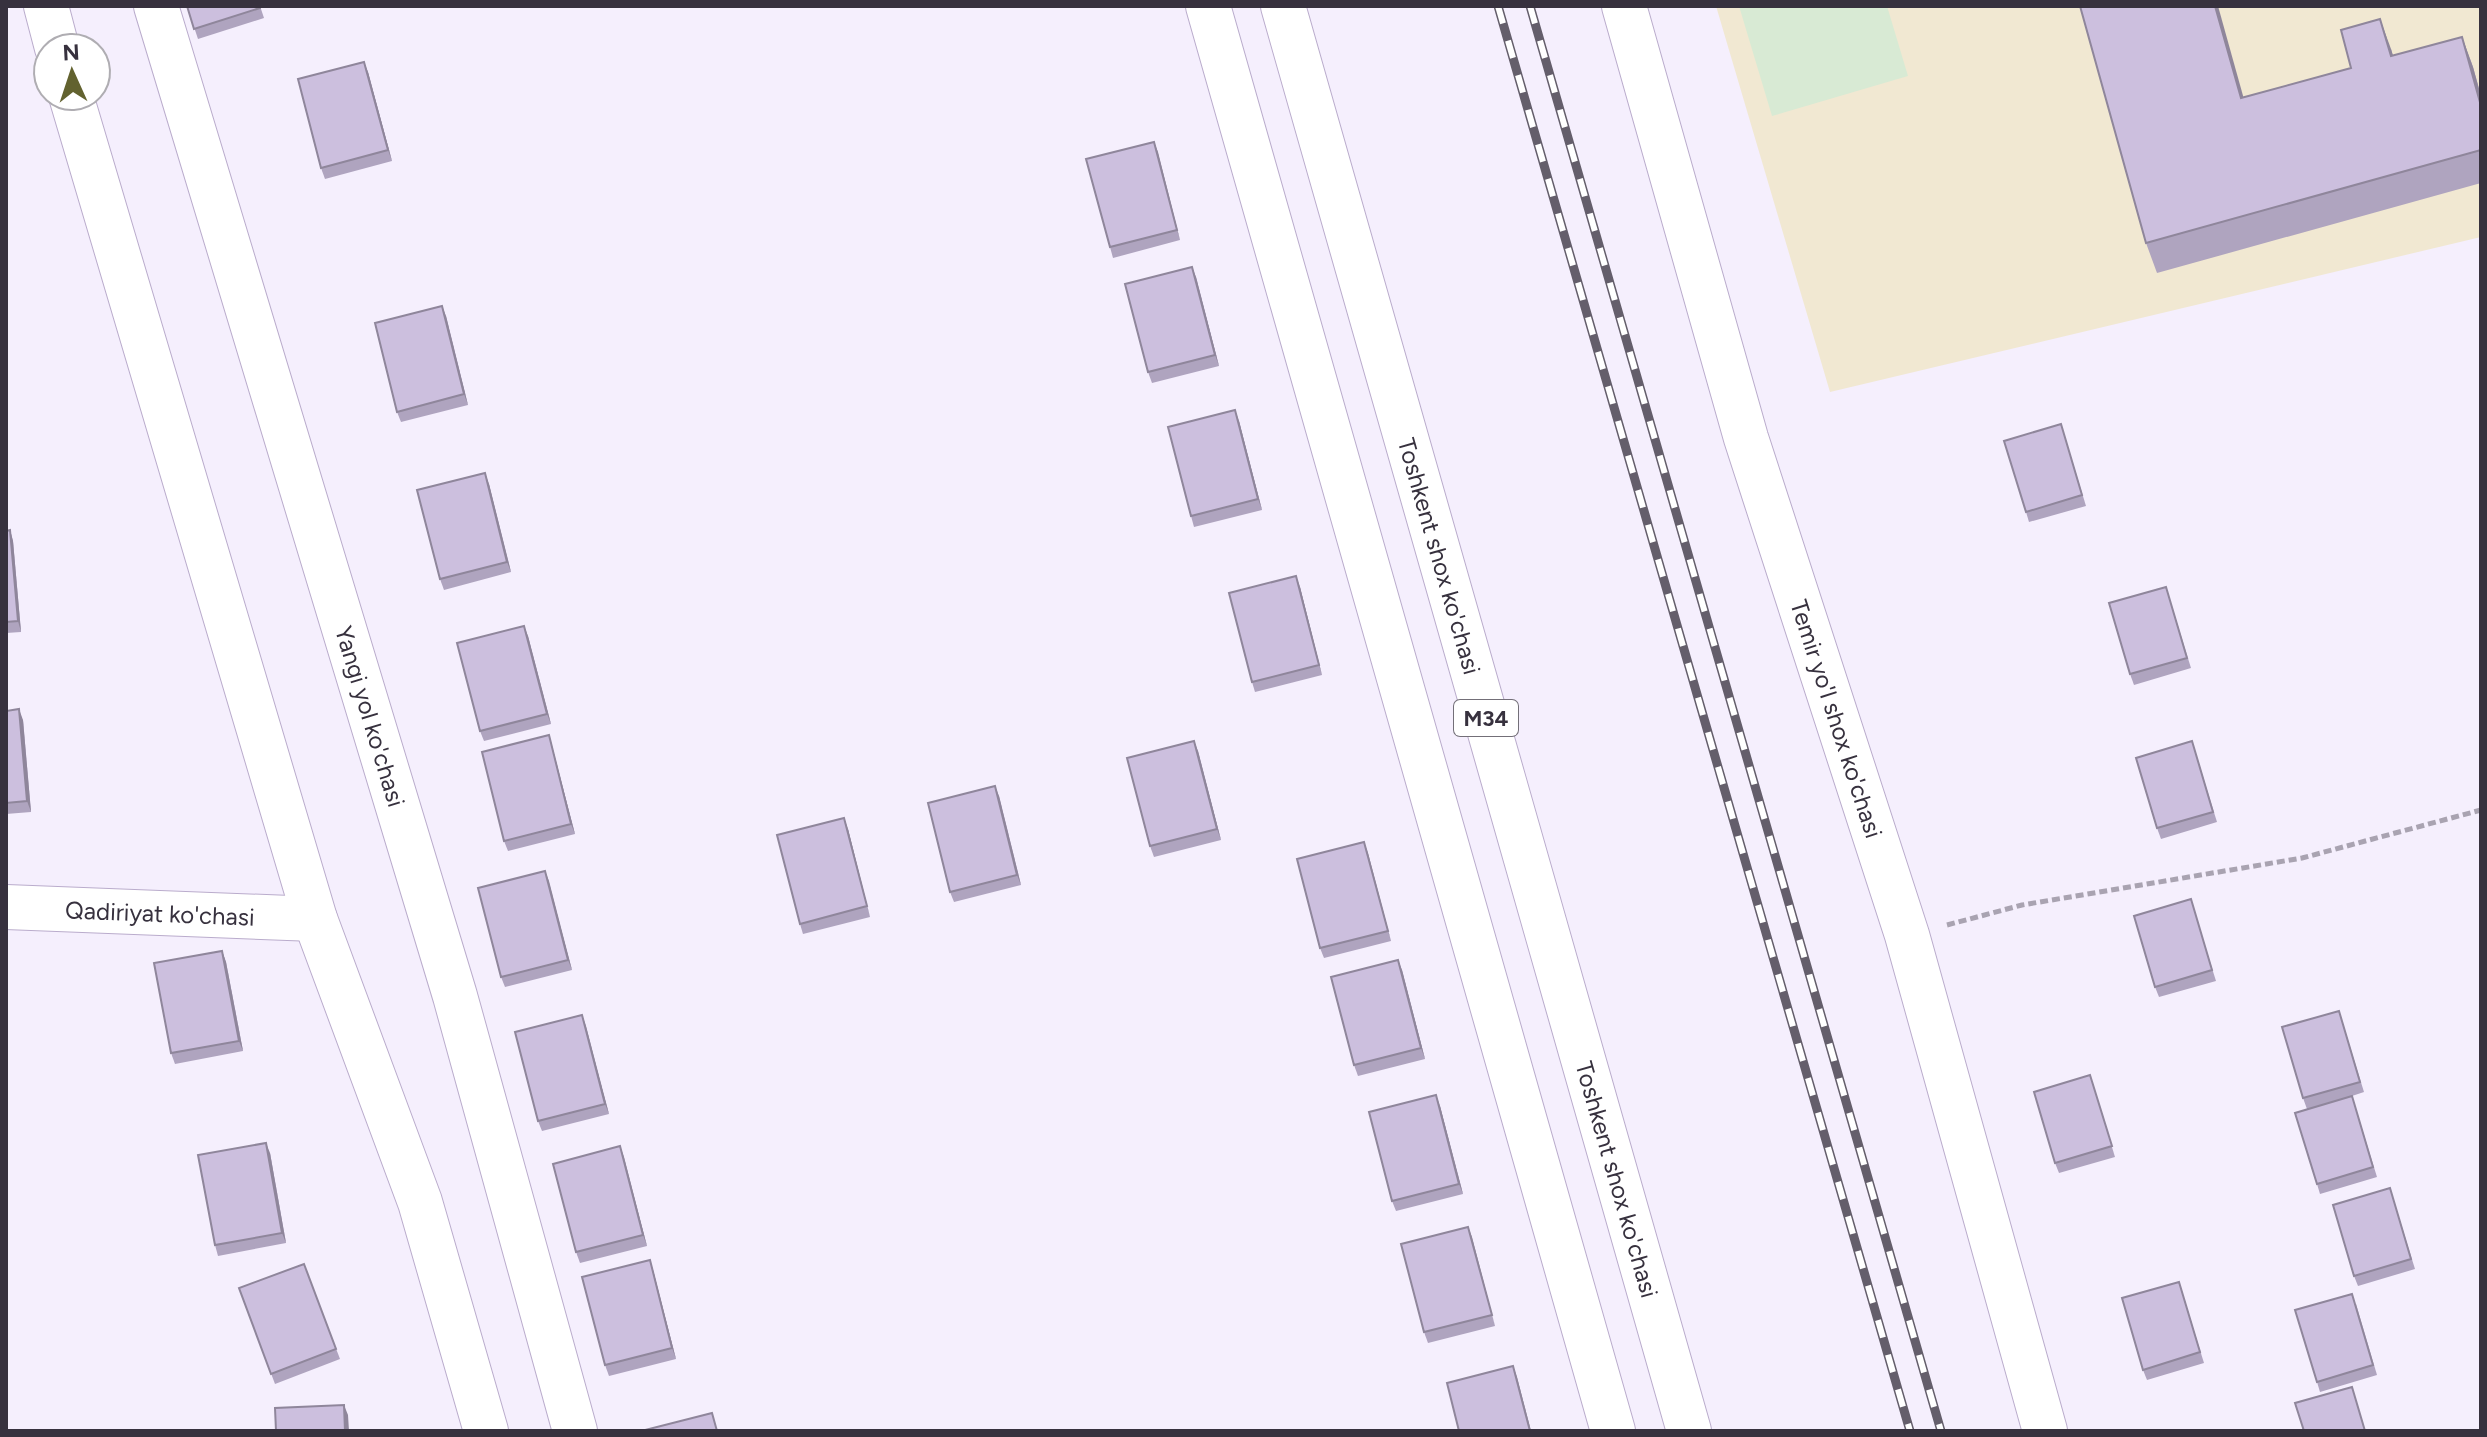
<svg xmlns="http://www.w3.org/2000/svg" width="2487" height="1437" font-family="Figtree,sans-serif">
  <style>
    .commercial { fill: #f1e8d2 }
    .grass { fill: #d8ead4 }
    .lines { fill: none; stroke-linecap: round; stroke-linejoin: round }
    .street-casing { stroke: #baaccc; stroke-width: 46 }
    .highway-casing { stroke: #baaccc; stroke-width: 46 }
    .path { stroke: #a9a3b1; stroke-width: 5; stroke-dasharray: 8 4; stroke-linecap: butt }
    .street { stroke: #fff; stroke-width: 44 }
    .highway { stroke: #fff; stroke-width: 44 }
    .rail-casing { stroke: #645e6b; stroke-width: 9 }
    .rail { stroke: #fff; stroke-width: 6; stroke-dasharray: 18; stroke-linecap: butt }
    .wall { fill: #afa4bf }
    .shaded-wall { fill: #8f869b }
    .building { fill: #ccbfde; stroke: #8f869b; stroke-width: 2 }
    .labels { text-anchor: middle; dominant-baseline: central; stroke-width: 8; stroke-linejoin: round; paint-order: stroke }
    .shield { fill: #fff; stroke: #736f78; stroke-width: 2 }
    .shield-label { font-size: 22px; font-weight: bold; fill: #37313e }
    .street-label { font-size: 24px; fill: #37313e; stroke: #fff }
  </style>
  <rect width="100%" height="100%" fill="#f5effd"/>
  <!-- commercial -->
  <polygon class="commercial" points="1716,6 2481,6 2481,237 1830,392"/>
  <!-- grass -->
  <polygon class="grass" points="1739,6 1887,6 1908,76 1772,116"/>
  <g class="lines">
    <defs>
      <g id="street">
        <polyline points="46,6 57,48"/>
        <path id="s1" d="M156 6 455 996 575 1431"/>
        <path id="s2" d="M1624 6 1746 438 1907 935 2045 1431"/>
        <polyline points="71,96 315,919 420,1202 486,1431"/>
        <path id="s3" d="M6 907 315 919"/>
      </g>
      <g id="highway">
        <polyline points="1208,6 1613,1431"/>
        <path id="s4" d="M1283 6 1689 1431"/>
      </g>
    </defs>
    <!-- street casing -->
    <use href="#street" class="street-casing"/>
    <!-- highway casing -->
    <use href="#highway" class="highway-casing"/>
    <!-- path -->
    <polyline class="path" points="1947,925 2022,905 2302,858 2481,810"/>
    <!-- street -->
    <use href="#street" class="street"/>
    <!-- highway -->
    <use href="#highway" class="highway"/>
    <defs>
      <g id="rail">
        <polyline points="1498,6 1910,1431"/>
        <polyline points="1530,6 1941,1431"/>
      </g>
    </defs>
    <!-- rail casing -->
    <use href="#rail" class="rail-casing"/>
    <!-- rail -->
    <use href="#rail" class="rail"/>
  </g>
  <!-- wall -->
  <g class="wall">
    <polygon points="187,6 260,6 264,18 198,39"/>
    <polygon points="2462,37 2473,67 2481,96 2481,183 2157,273 2146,243 2243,98 2351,68 2391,49 2393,56"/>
    <polygon points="368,72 392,161 325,179 321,168"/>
    <polygon points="1154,142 1180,240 1113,258 1110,247"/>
    <polygon points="1196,277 1219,366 1152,383 1148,372"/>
    <polygon points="446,316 468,405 401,422 397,412"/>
    <polygon points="1239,421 1262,510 1194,527 1191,516"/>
    <polygon points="2061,424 2086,506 2029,522 2026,512"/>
    <polygon points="489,484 511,572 444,590 440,579"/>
    <polygon points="10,530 13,541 21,632 6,633 6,531"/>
    <polygon points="1300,587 1322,675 1255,692 1252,682"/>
    <polygon points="2166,587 2191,668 2134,685 2130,674"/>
    <polygon points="528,636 551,724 484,741 480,731"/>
    <polygon points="6,711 23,720 31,812 6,814"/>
    <polygon points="2192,741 2217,822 2161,839 2157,828"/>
    <polygon points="552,746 575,834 508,851 504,841"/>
    <polygon points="1198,751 1221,840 1154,857 1150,846"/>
    <polygon points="999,796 1021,885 954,902 950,892"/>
    <polygon points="848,829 870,917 803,934 800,924"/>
    <polygon points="1364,842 1391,941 1324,958 1320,948"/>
    <polygon points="545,871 572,970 505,987 501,977"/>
    <polygon points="2194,910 2216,981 2159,997 2155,987"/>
    <polygon points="222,951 226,962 243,1051 175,1064 171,1053"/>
    <polygon points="1402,970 1425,1059 1358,1076 1354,1065"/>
    <polygon points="2339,1011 2364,1092 2352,1096 2377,1177 2320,1194 2317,1184 2307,1109 2303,1098"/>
    <polygon points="582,1015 609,1114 542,1131 538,1121"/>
    <polygon points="2090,1075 2115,1157 2059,1173 2055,1163"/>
    <polygon points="1440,1106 1463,1194 1396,1211 1392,1201"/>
    <polygon points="620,1146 647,1246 580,1263 576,1252"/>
    <polygon points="270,1153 286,1243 218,1256 215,1245"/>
    <polygon points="2393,1198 2415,1269 2358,1286 2354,1276"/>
    <polygon points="1468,1227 1495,1326 1428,1343 1424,1332"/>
    <polygon points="304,1264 340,1359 275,1384 239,1288"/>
    <polygon points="653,1270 676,1359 609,1376 605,1365"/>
    <polygon points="2179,1282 2204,1363 2147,1380 2143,1370"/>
    <polygon points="2356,1304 2377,1375 2320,1392 2317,1382"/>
  </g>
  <!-- shaded-wall -->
  <g class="shaded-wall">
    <polygon points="2215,6 2218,6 2252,128 2241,98"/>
    <polygon points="2380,19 2391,49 2402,86 2391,56"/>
    <polygon points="2462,37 2473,67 2481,96 2481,106"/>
    <polygon points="364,62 368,72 392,161 388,150"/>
    <polygon points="1154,142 1158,152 1180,240 1177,230"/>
    <polygon points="1192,267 1196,277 1219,366 1215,355"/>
    <polygon points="442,306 446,316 468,405 464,394"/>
    <polygon points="1235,410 1239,421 1262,510 1258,499"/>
    <polygon points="485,473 489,484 511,572 507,562"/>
    <polygon points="10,530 13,541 21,632 18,621"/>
    <polygon points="1296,576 1300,587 1322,675 1319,665"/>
    <polygon points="524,626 528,636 551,724 547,714"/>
    <polygon points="19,709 23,720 31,812 27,801"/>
    <polygon points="549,735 552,746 575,834 571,824"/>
    <polygon points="1194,741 1198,751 1221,840 1217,829"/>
    <polygon points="995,786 999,796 1021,885 1017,875"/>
    <polygon points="844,818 848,829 870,917 867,906"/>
    <polygon points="1364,842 1368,853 1391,941 1388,931"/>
    <polygon points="545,871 549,881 572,970 568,960"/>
    <polygon points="222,951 226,962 243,1051 239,1041"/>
    <polygon points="1398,960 1402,970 1425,1059 1421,1048"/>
    <polygon points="582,1015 586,1026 609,1114 605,1104"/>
    <polygon points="1436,1095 1440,1106 1463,1194 1459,1184"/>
    <polygon points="266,1143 270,1153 286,1243 282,1233"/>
    <polygon points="620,1146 624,1157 647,1246 643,1235"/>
    <polygon points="1468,1227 1472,1237 1495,1326"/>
    <polygon points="650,1260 653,1270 676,1359 672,1348"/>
    <polygon points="1513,1366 1517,1377 1531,1431 1530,1431"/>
    <polygon points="344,1405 348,1415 349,1431 345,1431"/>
  </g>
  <!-- building -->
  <g class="building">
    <polygon points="187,6 260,6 260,8 194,29"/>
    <polygon points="2080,6 2215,6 2241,98 2351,68 2341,30 2380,19 2391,56 2462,37 2481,106 2481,150 2146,243"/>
    <polygon points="364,62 388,150 321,168 298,79"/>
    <polygon points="1154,142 1177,230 1110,247 1086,159"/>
    <polygon points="1192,267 1215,355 1148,372 1125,284"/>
    <polygon points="442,306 464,394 397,412 375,323"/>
    <polygon points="1235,410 1258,499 1191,516 1168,427"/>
    <polygon points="2061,424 2082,495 2026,512 2004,441"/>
    <polygon points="485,473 507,562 440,579 417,490"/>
    <polygon points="10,530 18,621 6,622 6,531"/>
    <polygon points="1296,576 1319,665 1252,682 1229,593"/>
    <polygon points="2166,587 2187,658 2130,674 2109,603"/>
    <polygon points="524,626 547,714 480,731 457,643"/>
    <polygon points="19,709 27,801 6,803 6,711"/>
    <polygon points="549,735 571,824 504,841 482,752"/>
    <polygon points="1194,741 1217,829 1150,846 1127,758"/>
    <polygon points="2192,741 2213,812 2157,828 2136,758"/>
    <polygon points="995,786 1017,875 950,892 928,803"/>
    <polygon points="844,818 867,906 800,924 777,835"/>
    <polygon points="1364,842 1388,931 1320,948 1297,859"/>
    <polygon points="545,871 568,960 501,977 478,888"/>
    <polygon points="2191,899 2212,970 2155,987 2134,916"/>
    <polygon points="222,951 239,1041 171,1053 154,963"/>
    <polygon points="1398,960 1421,1048 1354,1065 1331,977"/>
    <polygon points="2339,1011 2360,1082 2303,1098 2282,1027"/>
    <polygon points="582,1015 605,1104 538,1121 515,1032"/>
    <polygon points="2090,1075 2112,1146 2055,1163 2034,1092"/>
    <polygon points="1436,1095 1459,1184 1392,1201 1369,1112"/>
    <polygon points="2352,1096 2373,1167 2317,1184 2295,1113"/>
    <polygon points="266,1143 282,1233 215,1245 198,1155"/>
    <polygon points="620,1146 643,1235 576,1252 553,1164"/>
    <polygon points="2390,1188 2411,1259 2354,1276 2333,1205"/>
    <polygon points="1468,1227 1492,1315 1424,1332 1401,1244"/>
    <polygon points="650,1260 672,1348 605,1365 582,1277"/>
    <polygon points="304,1264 336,1349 271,1374 239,1288"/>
    <polygon points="2179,1282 2200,1352 2143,1370 2122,1298"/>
    <polygon points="2352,1294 2373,1365 2317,1382 2295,1310"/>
    <polygon points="1513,1366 1530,1431 1459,1431 1447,1383"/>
    <polygon points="2352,1387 2365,1431 2304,1431 2295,1403"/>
    <polygon points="344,1405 345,1431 276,1431 275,1408"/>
    <polygon points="712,1413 717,1431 645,1431 645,1430"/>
  </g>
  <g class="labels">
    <!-- shield labels -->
    <rect class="shield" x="1454" y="700" width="64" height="36" rx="6"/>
    <g class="shield-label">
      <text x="1486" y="718">M34</text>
    </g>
    <!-- street labels -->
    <g class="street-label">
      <text stroke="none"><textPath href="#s4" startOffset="572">Toshkent shox ko'chasi</textPath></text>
      <text stroke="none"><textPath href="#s1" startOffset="742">Yangi yol ko'chasi</textPath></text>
      <text stroke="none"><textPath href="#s2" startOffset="744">Temir yo'l shox ko'chasi</textPath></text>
      <text stroke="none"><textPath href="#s3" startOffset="154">Qadiriyat ko'chasi</textPath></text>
      <text stroke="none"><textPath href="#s4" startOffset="1220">Toshkent shox ko'chasi</textPath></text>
    </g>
  </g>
  <!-- border -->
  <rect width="2487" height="1437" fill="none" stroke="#37313e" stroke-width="16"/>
  <!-- north arrow -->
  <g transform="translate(72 72) rotate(357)"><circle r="38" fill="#ffffff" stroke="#afadb2" stroke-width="2"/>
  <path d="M0-6L14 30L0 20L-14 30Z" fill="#62622f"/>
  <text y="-12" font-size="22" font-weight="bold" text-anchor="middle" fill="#37313e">N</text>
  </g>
</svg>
